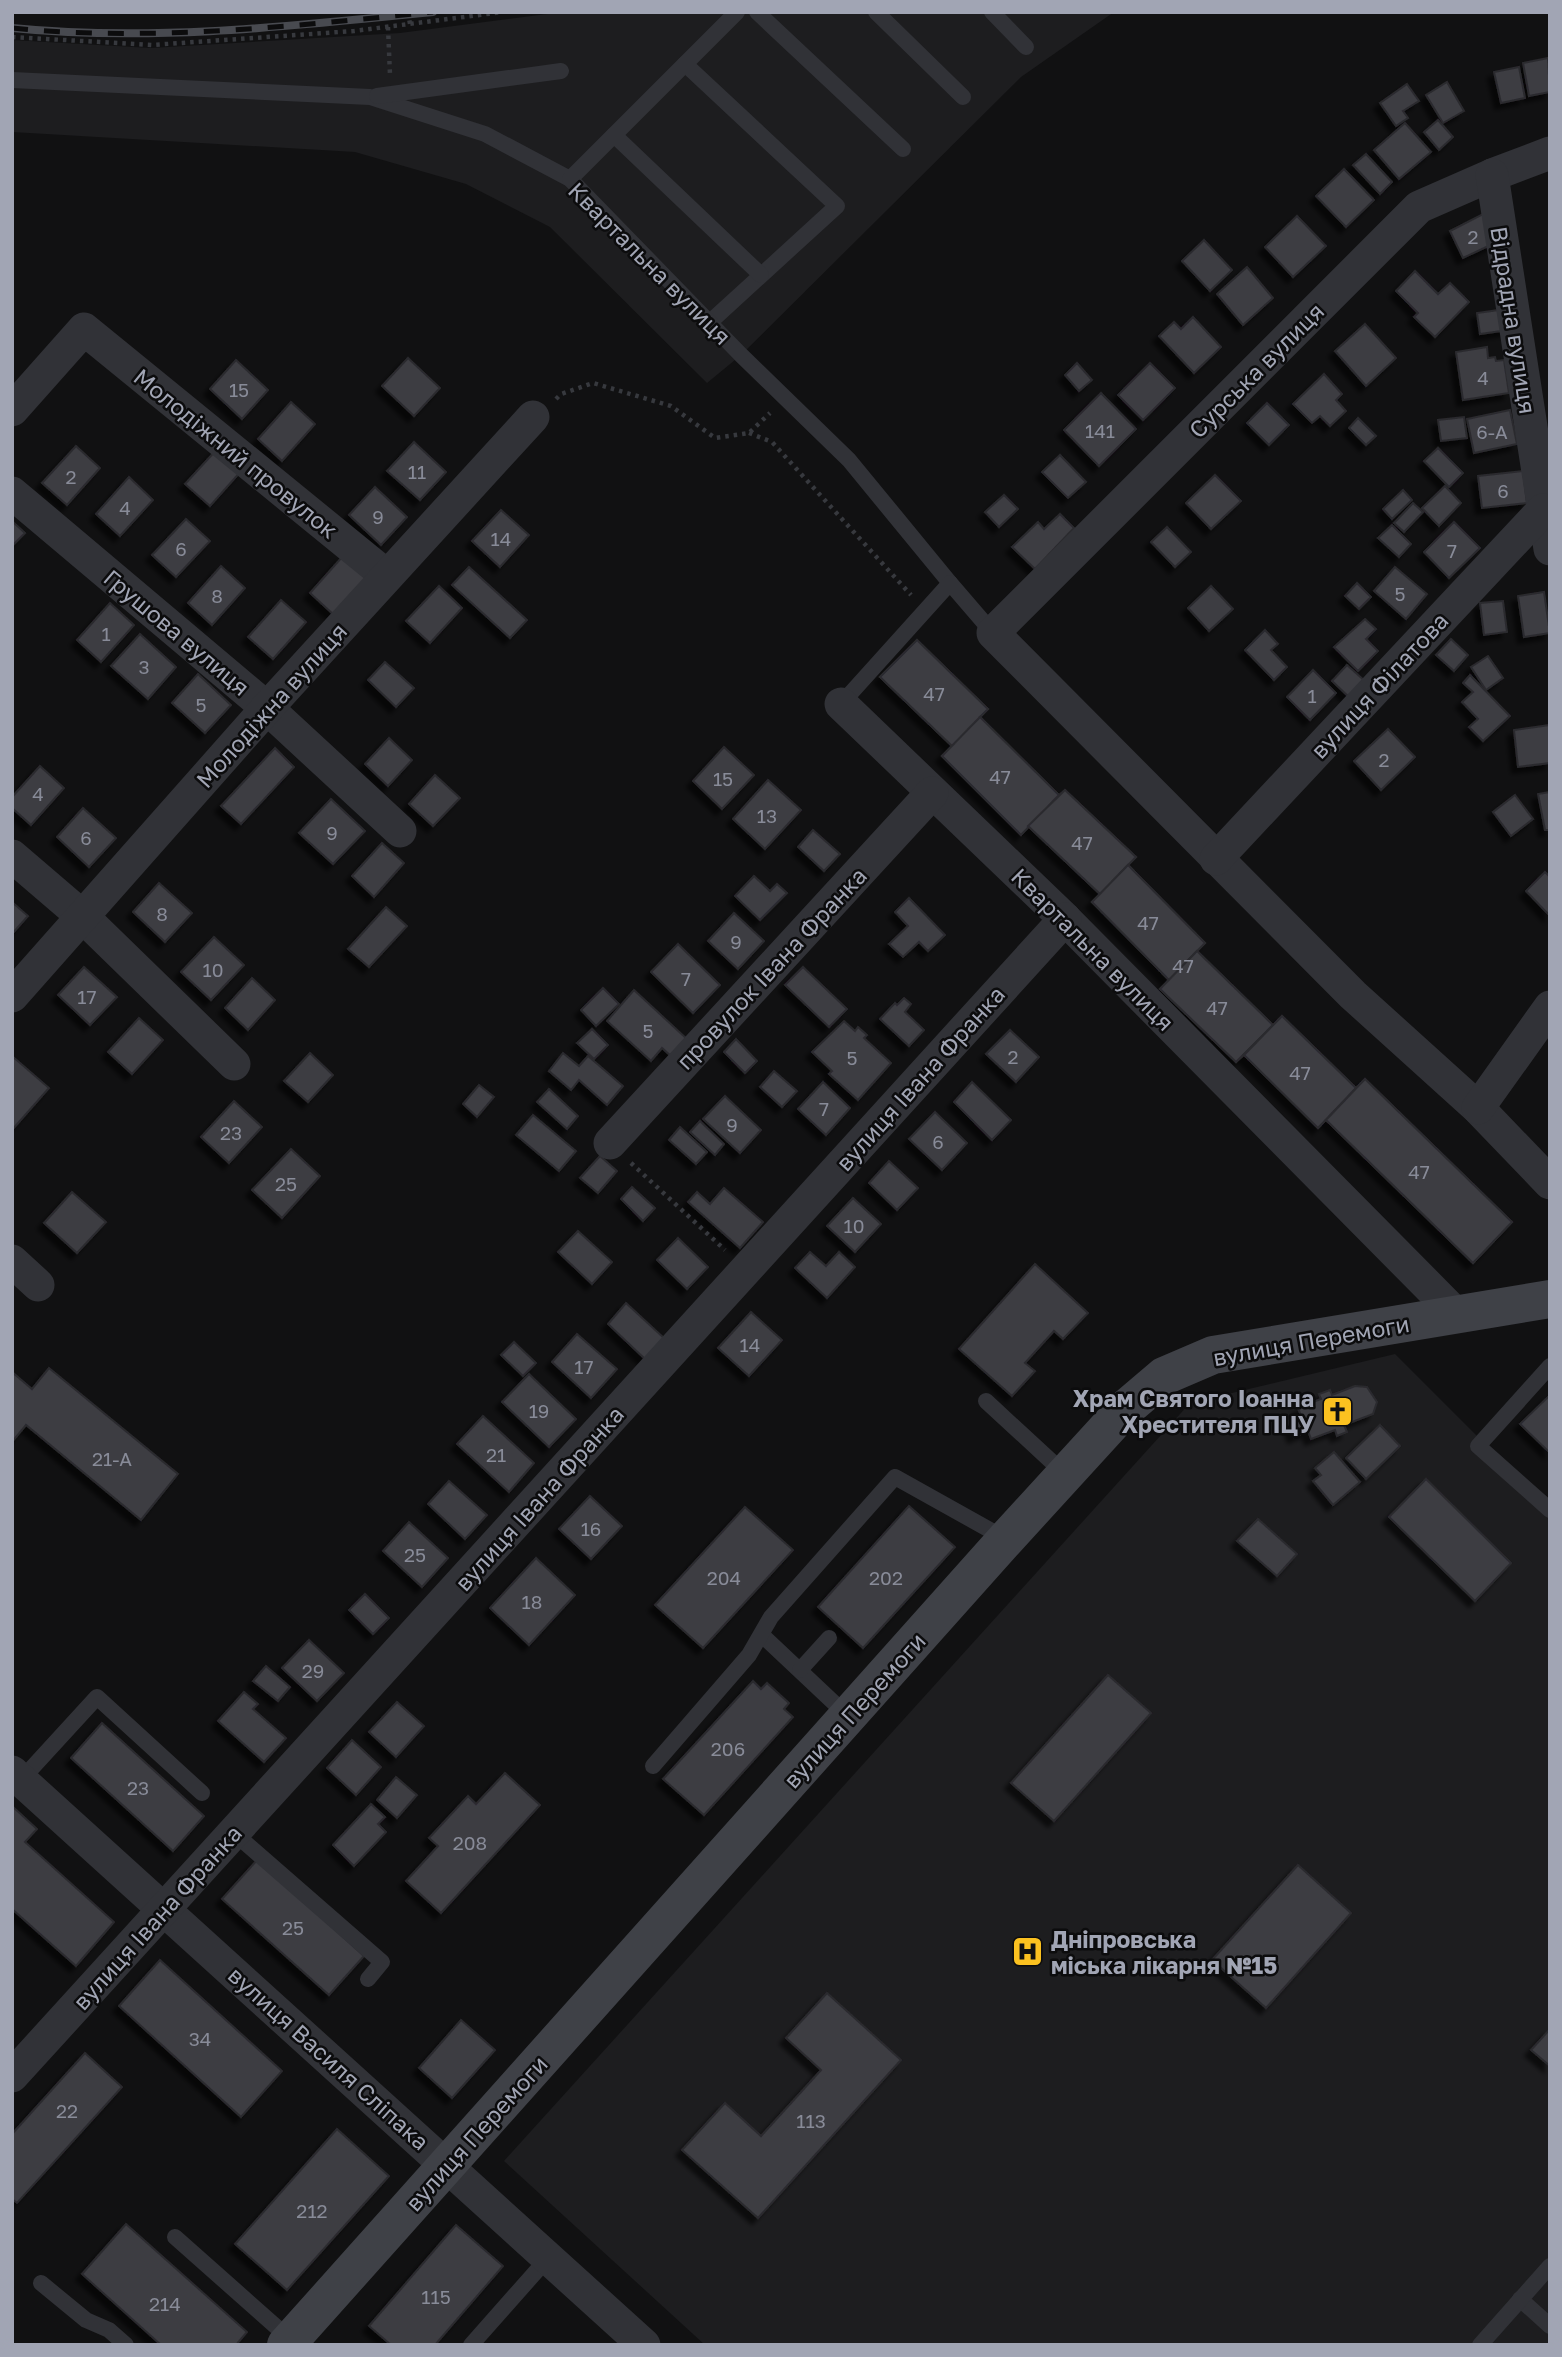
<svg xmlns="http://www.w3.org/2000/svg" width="1562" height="2357" font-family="'Golos Text',sans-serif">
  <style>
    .built { fill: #1d1d1f }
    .building { fill: #3c3c42; stroke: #2b2a2e; stroke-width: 2; filter: url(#shadow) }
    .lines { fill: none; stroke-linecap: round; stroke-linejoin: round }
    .path { stroke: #37393e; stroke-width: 4.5; stroke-dasharray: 3.5 5; stroke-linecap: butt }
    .lane { stroke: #313237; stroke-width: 16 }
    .street { stroke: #313237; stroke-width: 33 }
    .secondary { stroke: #3f4147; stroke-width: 38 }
    .rail-casing { stroke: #484a50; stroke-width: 8 }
    .rail { stroke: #0c0c0d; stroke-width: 5; stroke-dasharray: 16; stroke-linecap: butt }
    .labels { text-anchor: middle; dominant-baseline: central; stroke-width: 5; stroke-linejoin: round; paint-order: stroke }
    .number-label { font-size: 19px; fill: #888b98 }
    .street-label { font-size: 23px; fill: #a1a5b4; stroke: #0c0c0d }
    .poi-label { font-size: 23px; font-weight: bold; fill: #a1a5b4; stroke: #0c0c0d; text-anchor: end }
  </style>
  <defs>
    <filter id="shadow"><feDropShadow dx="-6" dy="6" stdDeviation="2" flood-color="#0009"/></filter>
  </defs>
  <rect width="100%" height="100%" fill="#111112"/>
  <!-- built -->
  <g class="built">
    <polygon points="563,12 1114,12 1021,77 741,355 707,383 550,227 466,184 355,152 12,132 12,40 151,48 400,33"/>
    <polygon points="1395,1354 1550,1509 1550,2345 705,2345 504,2161 1190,1403"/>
  </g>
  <!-- building -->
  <g class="building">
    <polygon points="1548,58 1550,92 1529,96 1523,63"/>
    <polygon points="1519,67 1525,98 1501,103 1494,72"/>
    <polygon points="1447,82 1464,111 1443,123 1426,95"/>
    <polygon points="1407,84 1419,101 1403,111 1408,118 1396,126 1380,103"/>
    <polygon points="1438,120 1453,137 1439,150 1424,132"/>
    <polygon points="1405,123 1431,152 1399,179 1374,150"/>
    <polygon points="1366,154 1392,182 1380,194 1353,165"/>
    <polygon points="1344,169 1374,200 1346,227 1316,196"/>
    <polygon points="1483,214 1497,242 1463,258 1450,231"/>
    <polygon points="1297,216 1326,246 1293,277 1265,247"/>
    <polygon points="1204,240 1232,270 1210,291 1182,261"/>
    <polygon points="1247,267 1273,298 1243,325 1217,294"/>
    <polygon points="1415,271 1438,294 1450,283 1469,302 1435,337 1414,317 1418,313 1396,291"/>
    <polygon points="1506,309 1509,330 1480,334 1477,313"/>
    <polygon points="1193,317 1221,347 1194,373 1159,336 1174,322 1181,329"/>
    <polygon points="1365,324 1396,358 1366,386 1335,351"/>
    <polygon points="1487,347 1488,358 1495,357 1496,361 1504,360 1509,393 1463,400 1456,352"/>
    <polygon points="408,358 440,388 414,416 382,386"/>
    <polygon points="236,360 268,390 242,419 210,389"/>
    <polygon points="1077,363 1092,380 1079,391 1065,375"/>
    <polygon points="1150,363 1175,388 1143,420 1118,395"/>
    <polygon points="1324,374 1342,394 1336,400 1346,411 1330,426 1320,416 1312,423 1293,404"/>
    <polygon points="1101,393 1136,429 1099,466 1064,430"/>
    <polygon points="291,402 315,424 282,461 258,439"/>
    <polygon points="1267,403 1289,425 1269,445 1247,423"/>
    <polygon points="1510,410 1517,444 1474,453 1467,419"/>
    <polygon points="1464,417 1467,438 1441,441 1438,420"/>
    <polygon points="1358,418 1376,436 1366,445 1349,428"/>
    <polygon points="414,442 446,472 420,500 387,471"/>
    <polygon points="76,446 100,468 67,505 42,483"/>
    <polygon points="219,447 243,469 210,506 185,484"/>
    <polygon points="1438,448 1463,473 1449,487 1424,461"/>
    <polygon points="1060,455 1086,482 1068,498 1042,472"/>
    <polygon points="1523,471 1527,503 1482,508 1478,476"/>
    <polygon points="1215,475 1241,501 1211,529 1186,503"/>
    <polygon points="129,477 153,500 120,536 96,514"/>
    <polygon points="1445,486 1461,503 1439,526 1422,508"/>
    <polygon points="375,487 407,517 381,545 349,515"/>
    <polygon points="1403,490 1412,500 1392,519 1383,509"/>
    <polygon points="1004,495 1018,509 999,527 985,512"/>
    <polygon points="1413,503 1423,512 1404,532 1394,523"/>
    <polygon points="501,510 529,535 500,567 472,541"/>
    <polygon points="1060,514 1074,528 1035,569 1012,547 1038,522 1044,529"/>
    <polygon points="186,519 210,541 176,577 152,555"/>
    <polygon points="12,521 25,533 12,546"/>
    <polygon points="1454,522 1480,548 1449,578 1424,552"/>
    <polygon points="1392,525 1411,544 1399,557 1378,538"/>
    <polygon points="1167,527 1191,552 1175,567 1151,542"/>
    <polygon points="343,556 367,578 334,615 310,593"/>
    <polygon points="221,566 245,588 212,625 188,603"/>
    <polygon points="469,567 527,620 510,638 452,585"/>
    <polygon points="1395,567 1427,594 1406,619 1374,591"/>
    <polygon points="1357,583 1371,597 1359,609 1345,596"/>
    <polygon points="439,586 462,608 430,643 406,621"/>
    <polygon points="1211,586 1233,609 1209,631 1188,608"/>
    <polygon points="1544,592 1550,633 1524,637 1518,596"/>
    <polygon points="281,600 306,622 273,659 248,637"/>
    <polygon points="1503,601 1507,632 1484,635 1480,603"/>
    <polygon points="110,603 134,625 101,662 77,640"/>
    <polygon points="1365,619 1376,629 1366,639 1378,651 1358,671 1334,647"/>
    <polygon points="1265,630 1278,644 1271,650 1287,667 1274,680 1245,650"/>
    <polygon points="140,634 176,667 148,699 111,666"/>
    <polygon points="1451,639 1468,655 1454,671 1436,655"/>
    <polygon points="917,640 988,709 952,746 880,677"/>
    <polygon points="917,640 988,709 980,717 1059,795 1065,790 1136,857 1128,865 1205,943 1197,951 1273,1025 1282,1016 1356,1088 1365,1079 1512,1222 1473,1263 1326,1120 1318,1128 1244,1055 1236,1062 1160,989 1169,980 1092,902 1100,894 1028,826 1021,835 942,756 952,746 880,677"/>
    <polygon points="1488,656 1503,678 1486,690 1471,667"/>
    <polygon points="385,662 414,688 396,707 368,680"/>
    <polygon points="1347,665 1366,682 1350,698 1332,681"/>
    <polygon points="1313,670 1336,693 1310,720 1287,697"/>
    <polygon points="198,674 231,705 205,733 172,703"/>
    <polygon points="1470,675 1510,716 1483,741 1469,727 1478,719 1462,702 1473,692 1463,683"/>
    <polygon points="980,717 1059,795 1021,835 942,756"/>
    <polygon points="1550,725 1550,763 1518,767 1514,730"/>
    <polygon points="1388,729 1415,757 1381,790 1354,761"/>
    <polygon points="389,738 412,760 388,786 365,764"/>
    <polygon points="724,747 754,775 722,809 693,781"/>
    <polygon points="275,748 294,767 241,824 221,806"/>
    <polygon points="40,766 64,788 31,825 12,808 12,797"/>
    <polygon points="435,775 460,798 433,826 409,804"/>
    <polygon points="768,780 801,810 765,849 733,819"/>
    <polygon points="1065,790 1136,857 1100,894 1028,826"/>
    <polygon points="1550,792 1550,830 1545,830 1538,794"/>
    <polygon points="1515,795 1533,819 1511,836 1493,812"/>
    <polygon points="331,799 365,831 333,864 299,833"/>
    <polygon points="83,808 116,838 89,867 57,837"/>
    <polygon points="813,830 840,854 824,871 798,847"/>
    <polygon points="382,843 404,863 374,897 352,876"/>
    <polygon points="1128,865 1205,943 1169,980 1092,902"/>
    <polygon points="1545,872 1550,877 1550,916 1526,891"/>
    <polygon points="754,876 770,891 777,884 787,893 760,920 735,896"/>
    <polygon points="159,883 192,913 165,942 133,912"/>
    <polygon points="909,898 945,935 928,951 919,942 903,957 889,944 908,926 895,912"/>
    <polygon points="12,902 28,916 12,934"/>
    <polygon points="386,907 407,926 369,967 348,949"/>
    <polygon points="734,913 764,941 738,969 708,941"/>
    <polygon points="214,937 244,965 211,1000 181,972"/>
    <polygon points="678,944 720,985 693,1013 651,972"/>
    <polygon points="1197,951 1273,1025 1236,1062 1160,989"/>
    <polygon points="84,967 117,997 90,1025 58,995"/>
    <polygon points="803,967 847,1009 829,1027 785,985"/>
    <polygon points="252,978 275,1000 248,1030 225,1008"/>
    <polygon points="603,988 619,1004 596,1026 581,1010"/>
    <polygon points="634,990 688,1040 672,1057 662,1048 651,1061 607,1021"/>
    <polygon points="904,998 911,1004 905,1012 924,1030 909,1046 880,1019 895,1003 897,1005"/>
    <polygon points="1282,1016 1356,1088 1318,1128 1244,1055"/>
    <polygon points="139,1018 163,1040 132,1074 108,1052"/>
    <polygon points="844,1021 855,1031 858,1027 867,1035 864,1038 891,1063 858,1100 829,1074 832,1071 812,1052"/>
    <polygon points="592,1029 608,1045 594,1059 577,1043"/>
    <polygon points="1010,1030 1039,1057 1016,1082 986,1054"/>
    <polygon points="736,1039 757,1061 745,1073 724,1052"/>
    <polygon points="310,1053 333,1075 308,1102 284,1081"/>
    <polygon points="563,1053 579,1066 588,1056 623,1086 607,1105 579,1080 571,1090 549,1071"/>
    <polygon points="12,1056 49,1088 12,1130"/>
    <polygon points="774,1071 797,1091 782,1107 760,1087"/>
    <polygon points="1365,1079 1512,1222 1473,1263 1326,1120"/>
    <polygon points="823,1082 850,1108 826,1135 798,1109"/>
    <polygon points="972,1082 1011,1120 992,1140 954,1102"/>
    <polygon points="479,1085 494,1097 477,1117 463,1104"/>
    <polygon points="549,1089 578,1116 567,1129 537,1102"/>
    <polygon points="725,1096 761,1130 740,1153 703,1119"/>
    <polygon points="234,1101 262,1127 229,1163 201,1137"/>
    <polygon points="935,1112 967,1143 942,1170 909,1139"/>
    <polygon points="533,1115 576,1151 559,1171 516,1135"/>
    <polygon points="700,1121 724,1144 715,1155 690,1132"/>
    <polygon points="680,1127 707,1152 696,1164 669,1140"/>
    <polygon points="291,1149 320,1176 282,1218 252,1190"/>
    <polygon points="600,1156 617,1171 598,1193 580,1178"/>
    <polygon points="889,1161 918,1188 897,1210 869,1183"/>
    <polygon points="632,1187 655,1208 643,1221 621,1199"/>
    <polygon points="724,1188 763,1222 740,1248 688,1202 697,1192 710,1204"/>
    <polygon points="72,1192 106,1222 77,1253 44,1223"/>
    <polygon points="853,1198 881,1224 855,1252 827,1226"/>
    <polygon points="578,1231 612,1262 592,1284 558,1252"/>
    <polygon points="678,1238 708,1267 687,1289 657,1260"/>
    <polygon points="810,1252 826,1266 839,1252 855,1267 827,1298 795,1268"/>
    <polygon points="1035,1264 1088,1313 1063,1339 1054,1331 1025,1363 1035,1371 1012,1396 959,1349"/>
    <polygon points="626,1303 665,1339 646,1360 608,1324"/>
    <polygon points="751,1312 782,1340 749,1376 718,1348"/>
    <polygon points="577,1334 617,1369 591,1398 552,1362"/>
    <polygon points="514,1342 536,1363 523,1376 501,1355"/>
    <polygon points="49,1368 178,1474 141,1520 26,1425 12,1442 12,1372 32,1389"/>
    <polygon points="529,1374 576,1419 549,1447 502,1402"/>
    <polygon points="1355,1386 1367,1387 1377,1402 1373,1414 1344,1425 1347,1432 1337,1436 1335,1430 1311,1439 1308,1431 1294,1437 1288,1421 1301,1416 1298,1408 1321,1399 1319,1394 1330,1390 1332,1395"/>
    <polygon points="1550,1395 1550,1453 1520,1424"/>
    <polygon points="483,1416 534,1463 509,1492 457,1444"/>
    <polygon points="1380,1425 1400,1446 1366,1479 1346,1458"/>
    <polygon points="1334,1452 1360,1482 1333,1505 1313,1481 1321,1475 1315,1468"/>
    <polygon points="1426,1479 1511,1563 1475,1601 1389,1517"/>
    <polygon points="449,1481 487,1515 465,1539 428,1504"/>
    <polygon points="590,1496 622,1526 591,1559 559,1529"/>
    <polygon points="909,1506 955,1547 863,1648 818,1607"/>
    <polygon points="745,1507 793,1550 703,1648 655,1605"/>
    <polygon points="1258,1519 1297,1554 1277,1576 1237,1541"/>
    <polygon points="409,1522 448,1558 422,1587 383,1551"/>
    <polygon points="536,1558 575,1595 529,1645 490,1608"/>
    <polygon points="365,1594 389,1618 373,1634 349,1610"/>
    <polygon points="309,1640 344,1673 317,1701 282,1668"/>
    <polygon points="266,1666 290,1687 278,1701 253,1681"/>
    <polygon points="1108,1675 1151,1713 1054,1821 1011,1783"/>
    <polygon points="753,1681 761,1689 767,1683 789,1703 784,1709 793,1717 704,1815 663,1779"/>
    <polygon points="244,1692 258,1704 253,1709 286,1738 264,1762 218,1721"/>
    <polygon points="397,1702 424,1726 396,1757 369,1732"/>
    <polygon points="102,1723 204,1816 173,1851 71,1758"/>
    <polygon points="352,1740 381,1767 356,1795 327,1768"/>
    <polygon points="505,1773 540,1805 441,1913 406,1881 438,1846 429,1838 468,1796 476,1804"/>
    <polygon points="396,1777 417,1795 397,1818 377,1800"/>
    <polygon points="371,1804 385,1817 378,1824 386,1832 354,1866 333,1845"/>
    <polygon points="12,1806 37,1829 25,1842 114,1922 76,1966 12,1909"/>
    <polygon points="258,1859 364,1956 329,1995 222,1899"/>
    <polygon points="1298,1865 1351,1913 1266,2008 1212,1960"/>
    <polygon points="160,1960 282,2071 241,2117 119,2006"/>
    <polygon points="827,1993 901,2060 758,2218 682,2150 725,2103 761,2136 821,2070 786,2038"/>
    <polygon points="461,2020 495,2050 452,2098 419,2068"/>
    <polygon points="1550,2029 1550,2066 1531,2050"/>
    <polygon points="85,2053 122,2087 17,2203 12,2199 12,2134"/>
    <polygon points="337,2129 389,2176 287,2290 235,2244"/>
    <polygon points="126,2224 247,2332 236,2345 161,2345 82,2274"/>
    <polygon points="456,2225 503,2266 435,2345 391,2345 369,2326"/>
  </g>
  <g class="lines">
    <!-- path -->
    <g class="path">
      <polyline points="408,12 410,24"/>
      <polyline points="388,27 390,75"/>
      <polyline points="12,37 152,45 354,31 503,12"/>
      <polyline points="556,399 561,394 593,383 671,406 715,438 749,433 770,413"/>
      <polyline points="749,433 772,442 911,595"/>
      <polyline points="631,1163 725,1250"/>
    </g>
    <!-- lane -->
    <g class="lane">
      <polyline points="757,12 903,149"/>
      <polyline points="876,12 963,97"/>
      <polyline points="992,12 1026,47"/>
      <polyline points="685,64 837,206 709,323"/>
      <polyline points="12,80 370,97 485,134 570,179 741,355 849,460 950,583"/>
      <polyline points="377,96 561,71"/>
      <polyline points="614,135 761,275"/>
      <polyline points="570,179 737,12"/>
      <polyline points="841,704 950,583 993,633"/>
      <polyline points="1550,1366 1478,1446 1550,1510"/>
      <polyline points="986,1401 1065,1474"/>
      <polyline points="762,1635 849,1717"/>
      <polyline points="800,1670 829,1638"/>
      <polyline points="653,1766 749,1655 771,1617 895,1477 1006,1539"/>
      <polyline points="21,1780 97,1697 202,1793"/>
      <polyline points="234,1833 382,1962 368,1979"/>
      <polyline points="175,2237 290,2339"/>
      <polyline points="41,2283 86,2320 109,2330 126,2345"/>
      <polyline points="1520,2299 1550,2326"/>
      <polyline points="471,2345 548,2258"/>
      <polyline points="1480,2345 1550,2266"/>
    </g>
    <!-- street -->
    <g class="street">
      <polyline points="1550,153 1492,175 1419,207 993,633 1353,995 1478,1108 1550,1183"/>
      <polyline points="1492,175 1550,549"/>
      <polyline points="12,410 84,329 387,576"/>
      <polyline points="12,493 267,708 400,831"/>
      <polyline points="841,704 1065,919 1456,1314"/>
      <polyline points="12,856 82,916 234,1064"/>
      <polyline points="1216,859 1543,510"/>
      <polyline points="12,996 267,708 533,417"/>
      <polyline points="1478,1108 1550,1007"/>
      <polyline points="610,1143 932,793"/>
      <polyline points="12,1261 38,1285"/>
      <polyline points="12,1772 644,2345"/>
      <polyline points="12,2076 1065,919"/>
    </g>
    <!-- secondary -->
    <polyline class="secondary" points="286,2345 1006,1539 1124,1410 1164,1376 1213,1355 1550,1299"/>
    <defs>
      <path id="rail" d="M12 28C153 42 293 26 433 12"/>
    </defs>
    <!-- rail casing -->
    <use href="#rail" class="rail-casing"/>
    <!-- rail -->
    <use href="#rail" class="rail"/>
  </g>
  <!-- icons -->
  <defs>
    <symbol id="church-square" viewBox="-11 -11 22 22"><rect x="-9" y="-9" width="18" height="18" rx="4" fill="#fbc120" stroke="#0c0c0d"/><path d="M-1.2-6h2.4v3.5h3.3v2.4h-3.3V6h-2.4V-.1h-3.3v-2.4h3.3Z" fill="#111"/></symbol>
    <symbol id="hospital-square" viewBox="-11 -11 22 22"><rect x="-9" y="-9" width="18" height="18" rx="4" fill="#fbc120" stroke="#0c0c0d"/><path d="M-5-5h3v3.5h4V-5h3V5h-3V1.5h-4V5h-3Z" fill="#111"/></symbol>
  </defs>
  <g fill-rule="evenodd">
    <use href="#church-square" x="1320" y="1394" width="35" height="35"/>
    <use href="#hospital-square" x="1010" y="1934" width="35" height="35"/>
  </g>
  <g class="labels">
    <!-- number labels -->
    <g class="number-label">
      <text x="1473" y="236">2</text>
      <text x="1483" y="377">4</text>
      <text x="239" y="389">15</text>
      <text x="1100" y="430">141</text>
      <text x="1492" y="431">6-А</text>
      <text x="417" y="471">11</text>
      <text x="71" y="476">2</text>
      <text x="1503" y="490">6</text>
      <text x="125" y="507">4</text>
      <text x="378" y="516">9</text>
      <text x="501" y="538">14</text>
      <text x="181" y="548">6</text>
      <text x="1452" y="550">7</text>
      <text x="1400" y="593">5</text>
      <text x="217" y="595">8</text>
      <text x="106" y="633">1</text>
      <text x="144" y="666">3</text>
      <text x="934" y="693">47</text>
      <text x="1312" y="695">1</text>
      <text x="201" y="704">5</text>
      <text x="1384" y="759">2</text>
      <text x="1000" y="776">47</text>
      <text x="723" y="778">15</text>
      <text x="38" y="793">4</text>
      <text x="767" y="815">13</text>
      <text x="332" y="832">9</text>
      <text x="86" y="837">6</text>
      <text x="1082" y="842">47</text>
      <text x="162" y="913">8</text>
      <text x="1148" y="922">47</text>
      <text x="736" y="941">9</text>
      <text x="1183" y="965">47</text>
      <text x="213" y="969">10</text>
      <text x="686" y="978">7</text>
      <text x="87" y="996">17</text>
      <text x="1217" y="1007">47</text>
      <text x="648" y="1030">5</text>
      <text x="1013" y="1056">2</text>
      <text x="852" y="1057">5</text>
      <text x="1300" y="1072">47</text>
      <text x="824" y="1108">7</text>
      <text x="732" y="1124">9</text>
      <text x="231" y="1132">23</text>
      <text x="938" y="1141">6</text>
      <text x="1419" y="1171">47</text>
      <text x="286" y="1183">25</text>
      <text x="854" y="1225">10</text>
      <text x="750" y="1344">14</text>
      <text x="584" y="1366">17</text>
      <text x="539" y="1410">19</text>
      <text x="496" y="1454">21</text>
      <text x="112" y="1458">21-А</text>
      <text x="591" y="1528">16</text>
      <text x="415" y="1554">25</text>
      <text x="724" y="1577">204</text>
      <text x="886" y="1577">202</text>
      <text x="532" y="1601">18</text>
      <text x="313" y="1670">29</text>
      <text x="728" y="1748">206</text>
      <text x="138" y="1787">23</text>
      <text x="470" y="1842">208</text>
      <text x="293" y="1927">25</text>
      <text x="200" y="2038">34</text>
      <text x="67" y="2110">22</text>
      <text x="811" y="2120">113</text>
      <text x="312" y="2210">212</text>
      <text x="436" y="2296">115</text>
      <text x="165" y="2303">214</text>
    </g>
    <!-- street labels -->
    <g class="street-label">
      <text transform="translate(650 263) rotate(45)">Квартальна вулиця</text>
      <text transform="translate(1514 320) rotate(81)">Відрадна вулиця</text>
      <text transform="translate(1256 370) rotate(-45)">Сурська вулиця</text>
      <text transform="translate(236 453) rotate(39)">Молодіжний провулок</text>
      <text transform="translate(177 632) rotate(40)">Грушова вулиця</text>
      <text transform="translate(1379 685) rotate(-47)">вулиця Філатова</text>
      <text transform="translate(271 705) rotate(-48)">Молодіжна вулиця</text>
      <text transform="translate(1093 949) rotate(45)">Квартальна вулиця</text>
      <text transform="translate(771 968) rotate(-47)">провулок Івана Франка</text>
      <text transform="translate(920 1078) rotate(-48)">вулиця Івана Франка</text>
      <text transform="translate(1311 1340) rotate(-10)">вулиця Перемоги</text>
      <text transform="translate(539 1498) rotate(-48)">вулиця Івана Франка</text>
      <text transform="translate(854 1710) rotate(-48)">вулиця Перемоги</text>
      <text transform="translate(157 1917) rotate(-48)">вулиця Івана Франка</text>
      <text transform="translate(329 2058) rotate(42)">вулиця Василя Сліпака</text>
      <text transform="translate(476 2133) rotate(-48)">вулиця Перемоги</text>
    </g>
    <!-- poi labels -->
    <g class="poi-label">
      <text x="1314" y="1398">Храм Святого Іоанна<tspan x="1314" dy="26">Хрестителя ПЦУ</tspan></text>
      <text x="1051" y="1939" text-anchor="start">Дніпровська<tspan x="1051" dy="26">міська лікарня №15</tspan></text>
    </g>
  </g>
  <!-- border -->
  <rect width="1562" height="2357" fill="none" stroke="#a1a5b4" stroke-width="28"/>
</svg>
